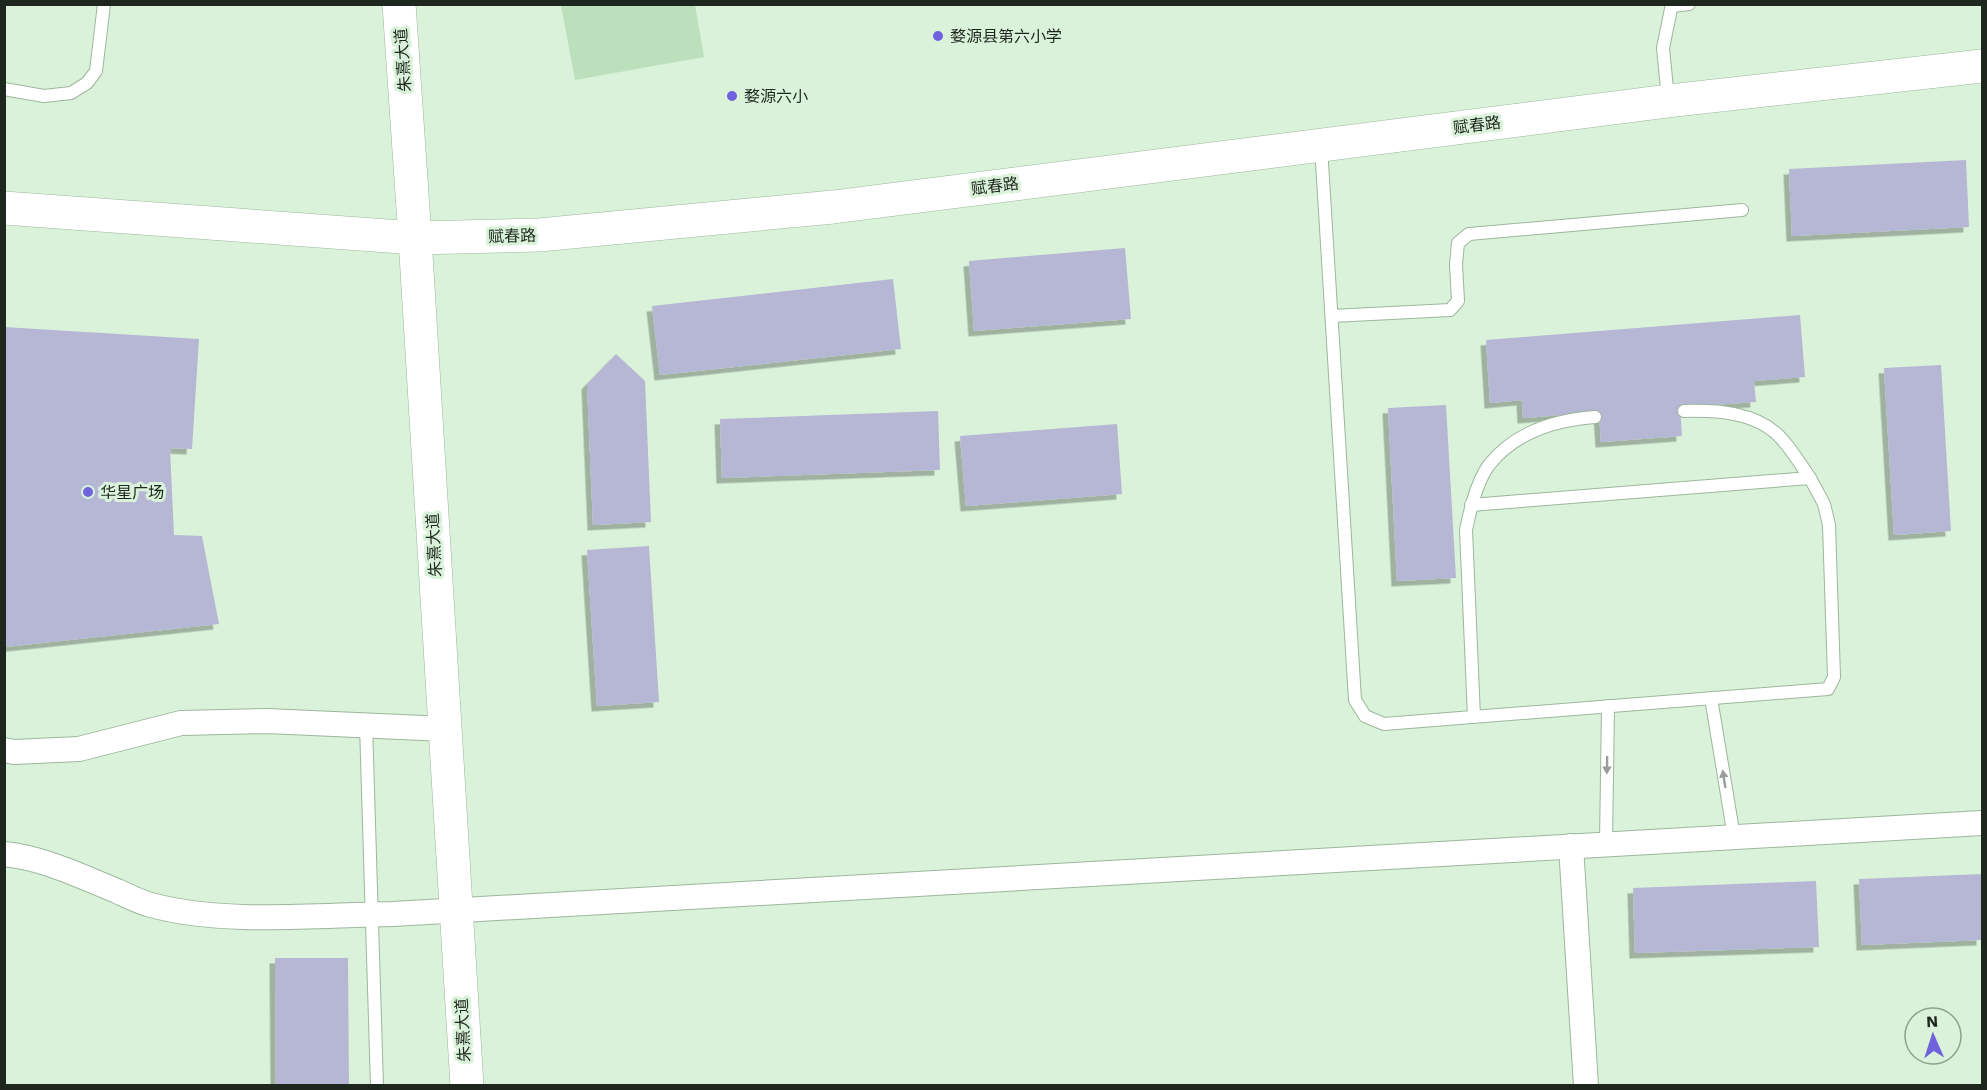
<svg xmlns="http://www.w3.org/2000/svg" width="1987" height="1090" font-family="'Work Sans','Noto Sans SC',sans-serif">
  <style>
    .green { fill: #bce0bc }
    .building { fill: #b6b7d5; filter: url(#shadow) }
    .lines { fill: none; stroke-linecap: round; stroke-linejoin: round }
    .lane-casing { stroke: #9db69d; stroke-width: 14 }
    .street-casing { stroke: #9db69d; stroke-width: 26 }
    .secondary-casing { stroke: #9db69d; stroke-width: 34 }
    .primary-casing { stroke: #9db69d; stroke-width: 34 }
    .lane { stroke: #fff; stroke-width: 12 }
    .street { stroke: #fff; stroke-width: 24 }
    .secondary { stroke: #fff; stroke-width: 33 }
    .primary { stroke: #fff; stroke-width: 33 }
    .oneway { fill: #9a9e9a }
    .poi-dot { fill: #6f62dc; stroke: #d9f2d9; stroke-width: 2 }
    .labels { text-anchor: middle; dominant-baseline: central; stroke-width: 6; stroke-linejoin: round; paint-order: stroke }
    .poi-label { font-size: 16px; fill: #1e271e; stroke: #d9f2d9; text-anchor: start }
    .street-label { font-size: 16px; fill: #1e271e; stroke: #d9f2d9 }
  </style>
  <defs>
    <filter id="shadow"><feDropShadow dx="-5.5" dy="5.5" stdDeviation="0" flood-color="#0004"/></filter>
  </defs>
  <rect width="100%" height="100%" fill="#d9f2d9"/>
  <!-- green -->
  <polygon class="green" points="561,5 695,5 704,57 575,80"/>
  <!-- building -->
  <g class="building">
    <polygon points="1966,160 1969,227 1792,236 1789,169"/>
    <polygon points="1125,248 1131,319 974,331 969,261"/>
    <polygon points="893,279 901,349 660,375 652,306"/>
    <polygon points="1800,315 1805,377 1754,381 1756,402 1680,407 1682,436 1601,442 1599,412 1523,418 1522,400 1490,403 1486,340"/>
    <polygon points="4,327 199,339 192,449 170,448 174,535 202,536 219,624 4,647"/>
    <polygon points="616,354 645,381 651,522 593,525 587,384"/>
    <polygon points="1941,365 1951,531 1894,535 1884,368"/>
    <polygon points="1446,405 1456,578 1397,581 1388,408"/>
    <polygon points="938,411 940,470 722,478 720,419"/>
    <polygon points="1117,424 1122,494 966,506 960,436"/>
    <polygon points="649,546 659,702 597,706 587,550"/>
    <polygon points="1982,874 1982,940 1862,945 1859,879"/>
    <polygon points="1816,881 1819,947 1635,953 1633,888"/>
    <polygon points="275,958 348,958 349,1086 276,1086"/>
  </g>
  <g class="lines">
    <defs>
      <g id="lane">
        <polyline points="1672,6 1689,4"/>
        <polyline points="4,89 44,96 71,93 87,83 96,71 104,4"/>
        <polyline points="1668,99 1663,48 1672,4"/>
        <polyline points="1321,146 1355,700 1365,716 1384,724 1828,689 1834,677 1829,525 1824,504 1810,478 1471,505"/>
        <polyline points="1332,316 1450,310 1458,301 1456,264 1458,243 1469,234 1742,210"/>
        <path d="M1684 411C1716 410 1755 412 1779 436 1791 448 1800 464 1810 478"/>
        <polyline points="1711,698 1734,837"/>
        <path d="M1474 717 1466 530C1470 510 1477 481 1489 465 1515 432 1555 420 1595 417"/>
        <polyline points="366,725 377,1086"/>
        <polyline points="1606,843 1608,706"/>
      </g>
      <g id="street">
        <polyline points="4,750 14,752 79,749 181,723 267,721 445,729"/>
        <polyline points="1571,846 1586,1086"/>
        <path d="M4 854C44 858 80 876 117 891 128 896 139 902 151 905 225 925 316 915 393 914L1982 823"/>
      </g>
      <polyline id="secondary" points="4,208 415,238 539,235 833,207 1668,101 1982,66"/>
      <polyline id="primary" points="399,4 415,238 467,1086"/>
    </defs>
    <!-- lane casing -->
    <use href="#lane" class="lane-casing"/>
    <!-- street casing -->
    <use href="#street" class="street-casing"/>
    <!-- secondary casing -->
    <use href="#secondary" class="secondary-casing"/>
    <!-- primary casing -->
    <use href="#primary" class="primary-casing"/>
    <!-- lane -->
    <use href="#lane" class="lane"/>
    <!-- street -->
    <use href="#street" class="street"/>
    <!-- secondary -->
    <use href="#secondary" class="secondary"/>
    <!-- primary -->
    <use href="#primary" class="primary"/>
  </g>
  <!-- one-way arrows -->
  <defs><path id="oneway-solid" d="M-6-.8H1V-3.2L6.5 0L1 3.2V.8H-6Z" transform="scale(1.5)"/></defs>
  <g class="oneway">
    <use href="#oneway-solid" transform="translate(1607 765) rotate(91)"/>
    <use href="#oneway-solid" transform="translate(1724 779) rotate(-99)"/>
  </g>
  <!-- markers -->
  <g class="poi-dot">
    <circle cx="938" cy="36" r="6"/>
    <circle cx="732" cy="96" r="6"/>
    <circle cx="88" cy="492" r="6"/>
  </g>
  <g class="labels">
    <!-- poi labels -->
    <g class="poi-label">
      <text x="950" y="36">婺源县第六小学</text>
      <text x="744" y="96">婺源六小</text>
      <text x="100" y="492">华星广场</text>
    </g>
    <!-- street labels -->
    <g class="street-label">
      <text transform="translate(403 60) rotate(-94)">朱熹大道</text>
      <text transform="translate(1477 125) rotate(-7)">赋春路</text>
      <text transform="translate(995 186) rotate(-7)">赋春路</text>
      <text transform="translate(512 236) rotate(-2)">赋春路</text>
      <text transform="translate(434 545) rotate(-93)">朱熹大道</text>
      <text transform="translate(463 1030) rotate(-93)">朱熹大道</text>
    </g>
  </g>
  <!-- border -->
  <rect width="1987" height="1090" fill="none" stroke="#1e271e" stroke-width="12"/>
  <!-- north arrow -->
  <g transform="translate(1933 1036) rotate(357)"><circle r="28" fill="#d9f2d9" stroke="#8ea18e" stroke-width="1.5"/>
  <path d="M0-4.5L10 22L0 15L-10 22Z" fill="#6f62dc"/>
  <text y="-9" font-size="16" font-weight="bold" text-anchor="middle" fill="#1e271e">N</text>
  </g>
</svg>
